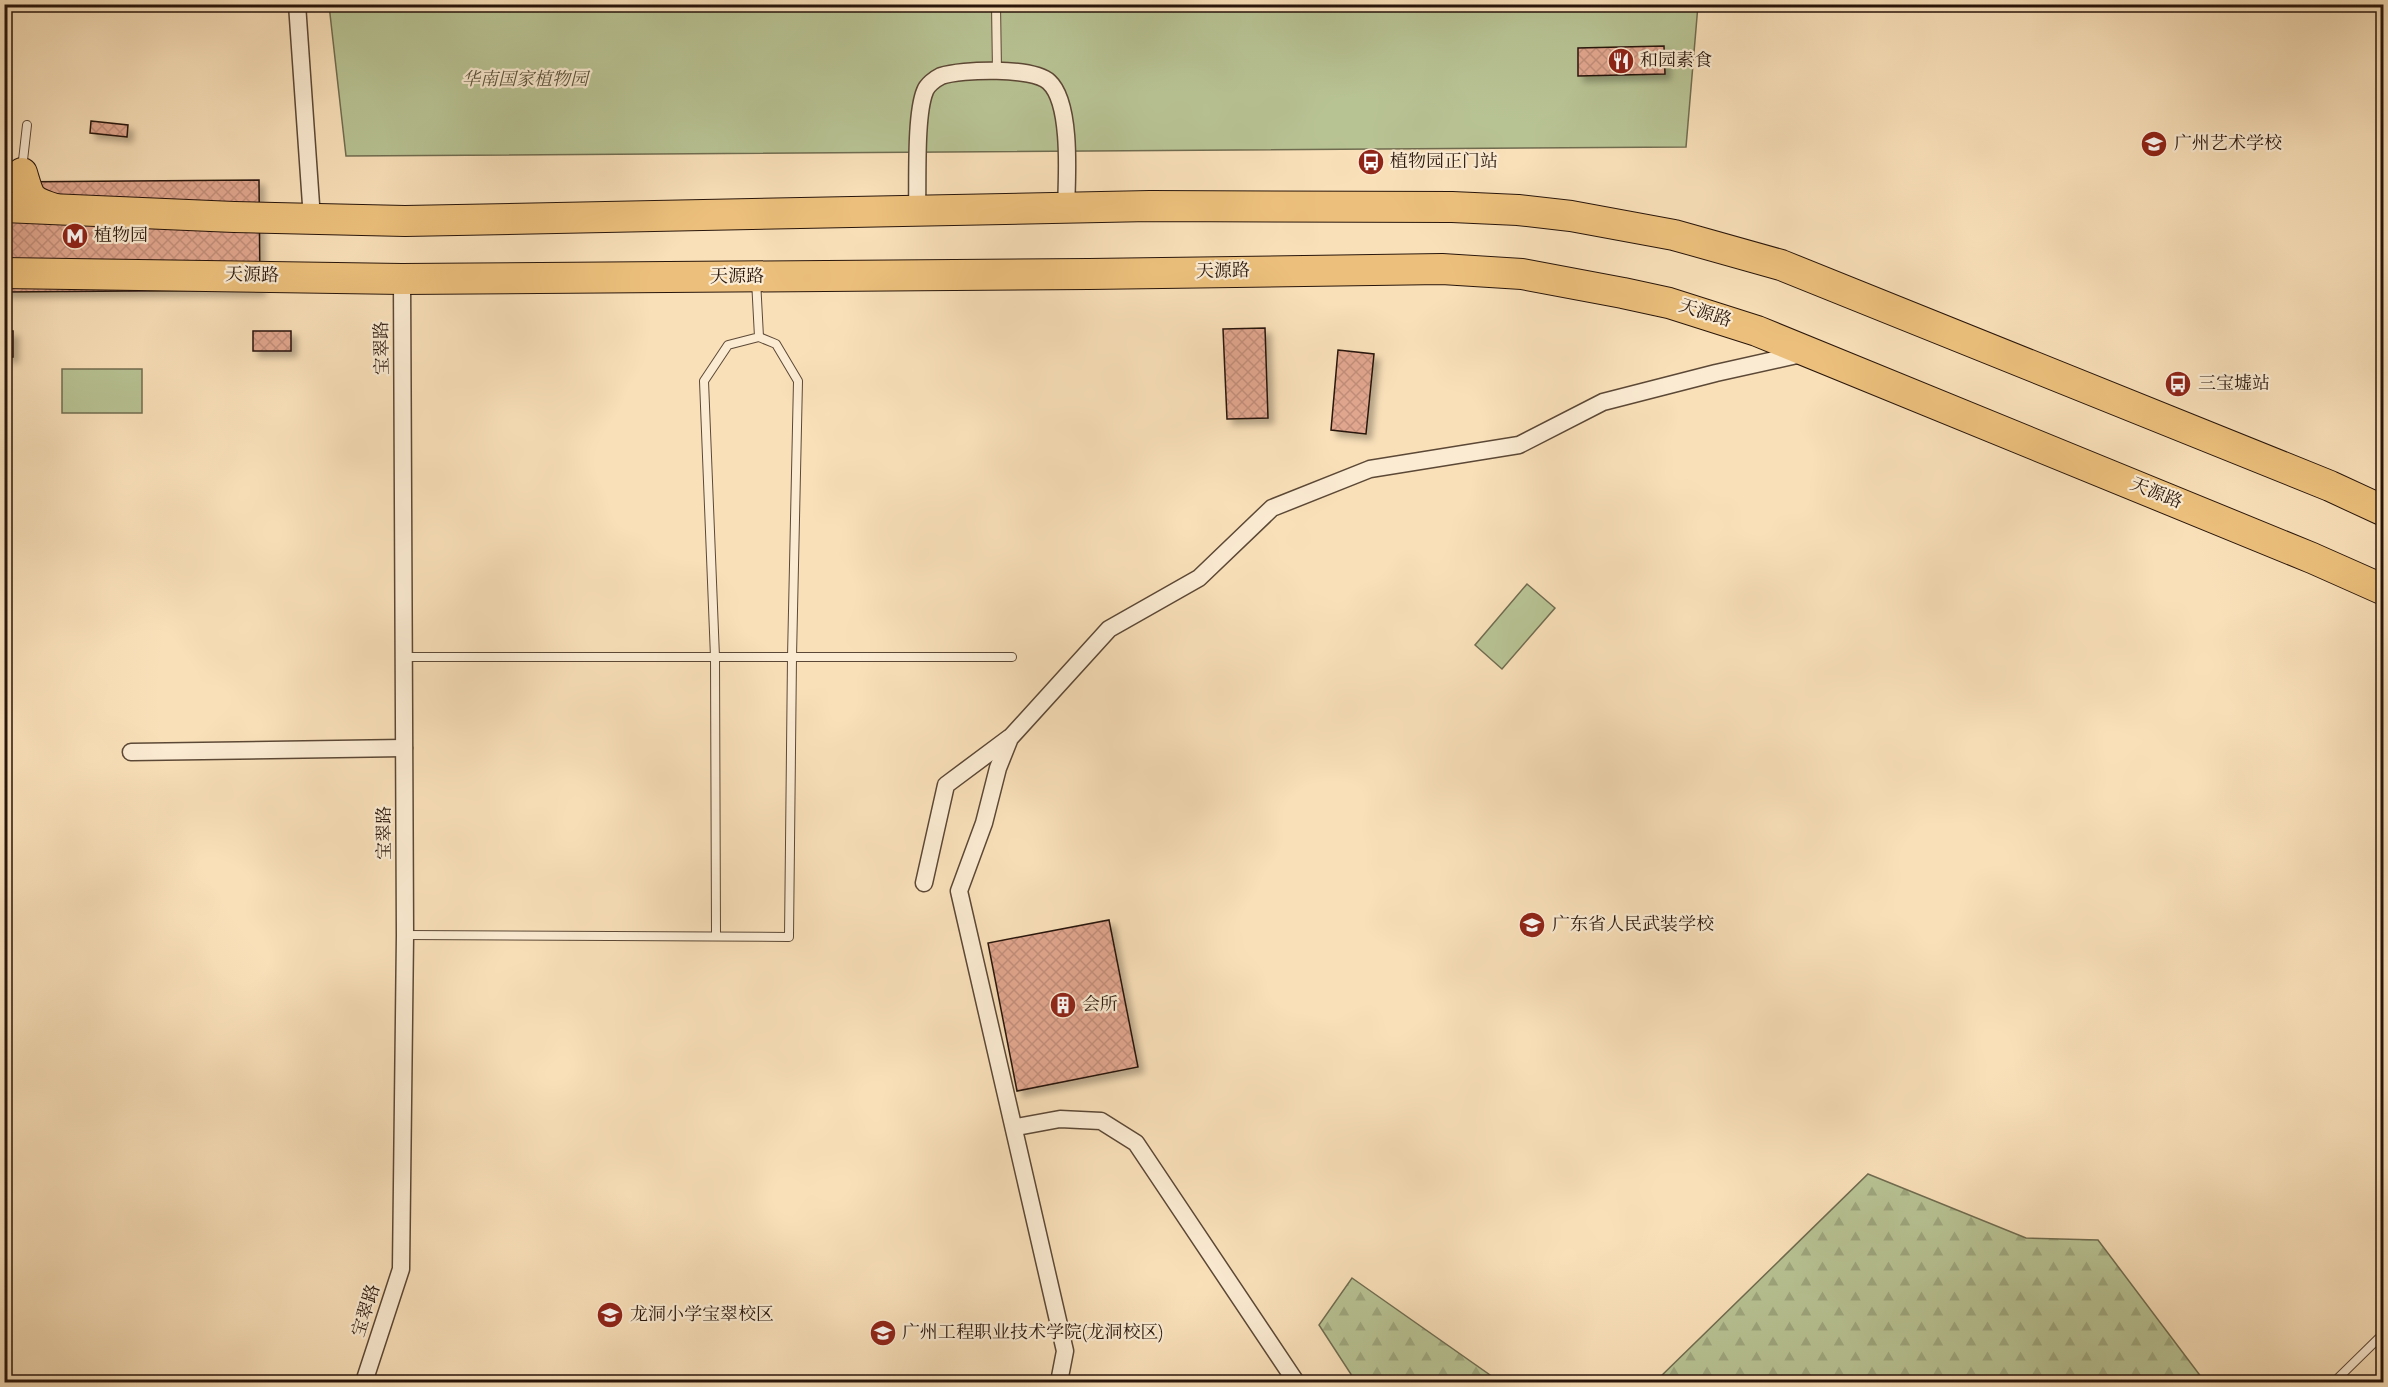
<svg xmlns="http://www.w3.org/2000/svg" width="2388" height="1387" font-family="'IM FELL English','Noto Serif SC',serif">
  <style>
    .forest { fill: url(#forest-firs); stroke: #706c50; stroke-width: 1.5 }
    .garden { fill: #b8c394; stroke: #706c50; stroke-width: 1.5 }
    .building { fill: url(#building-cross-hatch); stroke: #28150b; stroke-width: 1.5; filter: url(#shadow) }
    .lines { fill: none; stroke-linecap: round; stroke-linejoin: round }
    .lane-casing { stroke: #5c4836; stroke-width: 10 }
    .street-casing { stroke: #5c4836; stroke-width: 19 }
    .highway-casing { stroke: #28150b; stroke-width: 32 }
    .lane { stroke: #fbebd2; stroke-width: 8 }
    .street { stroke: #fbebd2; stroke-width: 16 }
    .highway { stroke: #ecc07c; stroke-width: 30 }
    .labels { text-anchor: middle; dominant-baseline: central; stroke-width: 4.5; stroke-linejoin: round; paint-order: stroke }
    .poi-label { font-size: 18px; fill: #28150b; stroke: #fbebd2; text-anchor: start }
    .park-label { font-size: 18px; font-style: italic; fill: #5a523b; stroke: #fbebd2 }
    .street-label { font-size: 18px; fill: #28150b; stroke: #fbebd2 }
  </style>
  <defs>
    <pattern id="forest-firs" width="22" height="20" patternUnits="userSpaceOnUse" patternTransform="scale(1.5)"><rect width="22" height="20" fill="#b8c394"/><path d="M5 1l3.5 6h-7zM16 11l3.5 6h-7z" fill="#9ea77e"/></pattern>
    <pattern id="building-cross-hatch" width="8" height="8" patternUnits="userSpaceOnUse" patternTransform="scale(1.5)"><rect width="8" height="8" fill="#e1a68e"/><path d="M0 0l8 8M0 8l8-8" fill="none" stroke="#c18e79"/></pattern>
    <filter id="shadow"><feDropShadow dx="5.5" dy="5.5" stdDeviation="3" flood-color="#0004"/></filter>
  </defs>
  <rect width="100%" height="100%" fill="#f9e0b9"/>
  <filter id="stains"><feTurbulence type="fractalNoise" baseFrequency=".00333" numOctaves="4"/><feColorMatrix values="0 0 0 0 .2 0 0 0 0 .09 0 0 0 0 .02 0 0 0 .5 -.17"/></filter>
  <radialGradient id="worn" r=".72"><stop offset=".6" stop-color="#630" stop-opacity="0"/><stop offset="1" stop-color="#630" stop-opacity=".3"/></radialGradient>
  <!-- forest -->
  <g class="forest">
    <polygon points="1868,1174 2026,1238 2098,1240 2205,1382 1655,1382"/>
    <polygon points="1352,1278 1500,1382 1356,1382 1319,1325"/>
  </g>
  <!-- garden -->
  <g class="garden">
    <polygon points="329,5 1698,5 1686,147 346,156"/>
    <rect x="62" y="369" width="80" height="44"/>
    <polygon points="1527,584 1555,608 1502,669 1475,645"/>
  </g>
  <!-- building -->
  <g class="building">
    <polygon points="1664,46 1665,74 1578,76 1578,48"/>
    <polygon points="91,121 128,125 127,137 90,133"/>
    <polygon points="259,180 260,290 4,292 4,182"/>
    <polygon points="1265,328 1268,418 1227,419 1223,329"/>
    <rect x="4" y="331" width="9" height="26"/>
    <rect x="253" y="331" width="38" height="20"/>
    <polygon points="1338,350 1374,354 1366,434 1331,430"/>
    <polygon points="1109,920 1138,1067 1017,1091 988,943"/>
  </g>
  <g class="lines">
    <defs>
      <g id="lane">
        <polyline points="996,4 997,72"/>
        <polyline points="22,169 27,125"/>
        <polyline points="405,657 1012,657"/>
        <polyline points="405,935 789,937 792,657 798,381 776,344 759,337"/>
        <polyline points="716,936 715,657 704,381 728,345 759,337 756,280"/>
        <polyline points="2334,1382 2384,1333"/>
      </g>
      <g id="street">
        <polyline points="297,4 312,219"/>
        <path d="M917 210C918 182 915 115 925 91 927 85 935 79 941 76 962 69 1033 67 1049 82 1072 103 1067 178 1066 208"/>
        <polyline points="131,752 404,748"/>
        <polyline points="924,883 946,785 1009,738"/>
        <polyline points="1017,1127 1060,1119 1101,1121 1136,1143 1296,1382"/>
        <polyline points="364,1382 401,1269 405,935 402,279"/>
        <polyline points="1059,1382 1065,1351 959,891 984,823 998,768 1010,738 1109,629 1199,578 1272,508 1370,469 1519,445 1603,402 1716,373 1806,353"/>
      </g>
      <g id="highway">
        <path d="M22 173C30 199 28 200 55 209"/>
        <polyline points="4,207 234,217 405,221 1150,206 1452,207 1518,210 1571,216 1674,235 1781,265 2330,486 2384,511"/>
        <polyline points="4,273 402,279 1089,274 1442,269 1522,274 1623,293 1669,303 1757,331 2312,558 2384,590"/>
      </g>
    </defs>
    <!-- lane casing -->
    <use href="#lane" class="lane-casing"/>
    <!-- street casing -->
    <use href="#street" class="street-casing"/>
    <!-- highway casing -->
    <use href="#highway" class="highway-casing"/>
    <!-- lane -->
    <use href="#lane" class="lane"/>
    <!-- street -->
    <use href="#street" class="street"/>
    <!-- highway -->
    <use href="#highway" class="highway"/>
  </g>
  <!-- icons -->
  <defs>
    <symbol id="restaurant-disc" viewBox="-11 -11 22 22"><circle r="9.5" fill="#8f2418" stroke="#fbebd2"/><path d="M-5-6h1v4h1v-4h1v4h1v-4h1v5L-1.5 .5V6h-2V.5L-5-1ZM5-6V6H3V1.5H1.5Q1.5-4 5-6Z" fill="#fff"/></symbol>
    <symbol id="university-disc" viewBox="-11 -11 22 22"><circle r="9.5" fill="#8f2418" stroke="#fbebd2"/><path d="M0-5L7-2L0 1L-7-2ZM-4 1L0 2.5L4 1V4Q0 6-4 4Z" fill="#fff"/></symbol>
    <symbol id="bus-disc" viewBox="-11 -11 22 22"><circle r="9.5" fill="#8f2418" stroke="#fbebd2"/><path d="M-5-6H5V4H4V6H2V4H-2V6H-4V4H-5ZM-3.5-4V0h7V-4ZM-3.5 1.2v1.5H-2V1.2ZM2 1.2v1.5H3.5V1.2Z" fill="#fff"/></symbol>
    <symbol id="metro-disc" viewBox="-11 -11 22 22"><circle r="9.5" fill="#8f2418" stroke="#fbebd2"/><path d="M-5.5 5V-5H-3L0 0L3-5H5.5V5H3V-.5L0 4L-3-.5V5Z" fill="#fff"/></symbol>
    <symbol id="school-disc" viewBox="-11 -11 22 22"><circle r="9.5" fill="#8f2418" stroke="#fbebd2"/><path d="M0-5L7-2L0 1L-7-2ZM-4 1L0 2.5L4 1V4Q0 6-4 4Z" fill="#fff"/></symbol>
    <symbol id="building-disc" viewBox="-11 -11 22 22"><circle r="9.5" fill="#8f2418" stroke="#fbebd2"/><path d="M-4-6H4V6H1V3H-1V6H-4ZM-2.5-4.3h1.7v1.8h-1.7ZM.8-4.3h1.7v1.8H.8ZM-2.5-1h1.7V.8h-1.7ZM.8-1h1.7V.8H.8Z" fill="#fff"/></symbol>
  </defs>
  <g fill-rule="evenodd">
    <use href="#restaurant-disc" x="1606" y="46" width="30" height="30"/>
    <use href="#university-disc" x="2139" y="129" width="30" height="30"/>
    <use href="#bus-disc" x="1356" y="147" width="30" height="30"/>
    <use href="#metro-disc" x="60" y="221" width="30" height="30"/>
    <use href="#bus-disc" x="2163" y="369" width="30" height="30"/>
    <use href="#school-disc" x="1517" y="910" width="30" height="30"/>
    <use href="#building-disc" x="1048" y="990" width="30" height="30"/>
    <use href="#school-disc" x="595" y="1300" width="30" height="30"/>
    <use href="#university-disc" x="868" y="1318" width="30" height="30"/>
  </g>
  <g class="labels">
    <!-- poi labels -->
    <g class="poi-label">
      <text x="1640" y="61">和园素食</text>
      <text x="2174" y="144">广州艺术学校</text>
      <text x="1390" y="162">植物园正门站</text>
      <text x="94" y="236">植物园</text>
      <text x="2198" y="384">三宝墟站</text>
      <text x="1552" y="925">广东省人民武装学校</text>
      <text x="1082" y="1005">会所</text>
      <text x="630" y="1315">龙洞小学宝翠校区</text>
      <text x="902" y="1333">广州工程职业技术学院(龙洞校区)</text>
    </g>
    <!-- park labels -->
    <g class="park-label">
      <text x="525" y="80">华南国家植物园</text>
    </g>
    <!-- street labels -->
    <g class="street-label">
      <text transform="translate(1223 272) rotate(-1)">天源路</text>
      <text transform="translate(252 276) rotate(1)">天源路</text>
      <text x="737" y="277">天源路</text>
      <text transform="translate(1705 314) rotate(18)">天源路</text>
      <text transform="translate(383 348) rotate(-91)">宝翠路</text>
      <text transform="translate(2156 494) rotate(22)">天源路</text>
      <text transform="translate(385 833) rotate(-90)">宝翠路</text>
      <text transform="translate(367 1311) rotate(-72)">宝翠路</text>
    </g>
  </g>
  <!-- margin -->
  <rect width="2388" height="1387" fill="none" stroke="#f9e0b9" stroke-width="24"/>
  <rect x="6" y="6" width="2376" height="1375" fill="none" stroke="#28150b" stroke-width="3"/>
  <rect x="12" y="12" width="2364" height="1363" fill="none" stroke="#28150b" stroke-width="1.5"/>
  <rect width="100%" height="100%" filter="url(#stains)"/>
  <rect width="100%" height="100%" fill="url(#worn)"/>
</svg>
